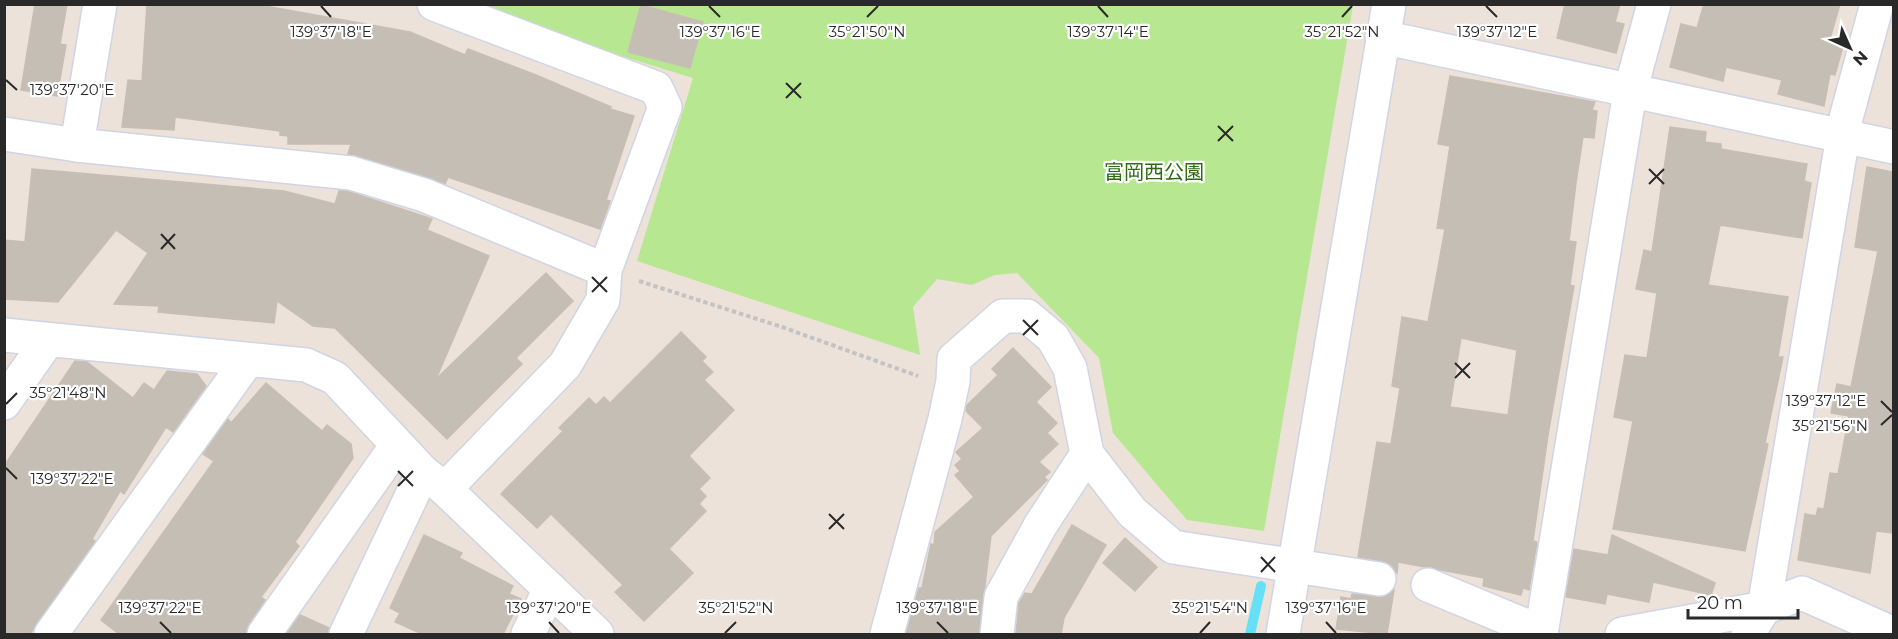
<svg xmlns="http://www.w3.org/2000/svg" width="1898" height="639" font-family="Montserrat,'Noto Sans JP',sans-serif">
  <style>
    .green { fill: #b8e792 }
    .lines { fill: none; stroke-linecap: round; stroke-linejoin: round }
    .stream { stroke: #65e0f6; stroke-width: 10 }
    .building { fill: #c4beb5; stroke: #c8beb3; stroke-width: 1.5; fill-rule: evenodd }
    .minor-casing { stroke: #cfd5e3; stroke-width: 36 }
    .path { stroke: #c3c3c3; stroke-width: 4; stroke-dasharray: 4.5 3; stroke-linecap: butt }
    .minor { stroke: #fff; stroke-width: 33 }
    .ticks { fill: none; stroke: #292929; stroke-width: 2 }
    .labels { text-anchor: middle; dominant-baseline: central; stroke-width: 4.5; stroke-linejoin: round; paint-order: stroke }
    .park-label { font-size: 20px; fill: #306a15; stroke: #fff }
    .ticks-label { font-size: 15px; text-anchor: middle; fill: #292929; stroke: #fff; stroke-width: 4.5; stroke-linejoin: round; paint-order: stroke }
  </style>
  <rect width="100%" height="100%" fill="#ece2da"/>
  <!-- green -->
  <polygon class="green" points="456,5 1353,5 1264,531 1187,520 1113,433 1099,358 1017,273 995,275 972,285 937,279 913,307 920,355 637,261 693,78"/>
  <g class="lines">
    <!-- stream -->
    <polyline class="stream" points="1250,634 1261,586"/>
  </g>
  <!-- building -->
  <g class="building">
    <polygon points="35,4 67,4 60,44 66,45 57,96 21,90"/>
    <polygon points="147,4 254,4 410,32 465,55 468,49 536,75 611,107 610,109 634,116 606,200 610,201 600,229 448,177 445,184 348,154 351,144 288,144 288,136 280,135 280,131 175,117 174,130 122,127 128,80 142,81"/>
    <polygon points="1565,4 1620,4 1615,22 1624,24 1616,53 1557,38"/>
    <polygon points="1704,4 1840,4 1830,39 1844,43 1835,75 1830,74 1824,106 1778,94 1782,80 1726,67 1723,81 1670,67 1681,24 1697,28"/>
    <polygon points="641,5 703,22 690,68 628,52"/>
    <path d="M1450 76 1595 102 1592 110 1597 111 1594 138 1583 137 1576 183 1569 241 1576 242 1570 285 1574 286 1548 435 1533 541 1537 542 1529 590 1523 588 1521 595 1483 586 1484 578 1398 562 1397 573 1391 565 1382 561 1358 557 1377 442 1391 444 1400 388 1392 386 1402 317 1428 322 1445 229 1437 228 1450 146 1438 144ZM1461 338 1517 350 1508 415 1450 407Z"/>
    <polygon points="1670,127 1706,132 1705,142 1721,144 1721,149 1807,164 1804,181 1811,183 1802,238 1720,225 1708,285 1788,297 1778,357 1783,357 1765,443 1768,444 1745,551 1613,529 1633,421 1614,417 1625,355 1647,358 1657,293 1636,289 1644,250 1652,252"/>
    <polygon points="1867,167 1893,172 1893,533 1876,531 1870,573 1798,560 1805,514 1816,516 1818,508 1824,509 1830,473 1838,474 1849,416 1831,413 1837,384 1851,387 1878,251 1855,247"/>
    <polygon points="32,169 284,191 335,204 339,191 347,191 432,219 427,230 489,256 436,379 546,273 573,301 516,358 522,364 447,439 335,328 313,326 277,301 274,323 158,312 159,306 114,304 148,253 116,230 58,302 4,299 4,240 25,242"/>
    <polygon points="681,332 706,357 702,361 713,372 704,380 734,410 689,456 710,478 699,489 706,496 699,504 706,511 669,549 693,573 644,621 615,592 623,585 551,514 537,528 501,494 563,431 559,428 589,398 596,405 604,397 610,403"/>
    <polygon points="1013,348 1051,387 1036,402 1057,423 1047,433 1058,444 1039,462 1050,472 1044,477 1047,480 991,536 979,634 906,634 919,588 922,588 931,544 934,545 935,532 974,497 955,475 960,471 955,465 962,459 956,452 983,428 966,411 967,405 998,375 992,369"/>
    <polygon points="75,361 87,362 133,398 144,383 154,390 167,371 197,374 206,386 173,432 166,427 124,494 120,491 92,539 95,541 30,634 4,634 4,466"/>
    <polygon points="266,383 322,431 327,425 351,444 353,458 295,542 299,546 261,597 265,600 249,623 246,634 119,634 101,620 214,461 203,454 228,419 231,423"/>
    <polygon points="1072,525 1106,545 1064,618 1061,634 1016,634 1019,603 1025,593 1032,594"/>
    <polygon points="424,535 462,553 459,558 513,586 509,594 521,599 503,634 422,634 395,622 400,613 390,608"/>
    <polygon points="1612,535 1715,583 1711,595 1653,582 1649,602 1607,594 1605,604 1566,597 1574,549 1608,555"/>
    <polygon points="1125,538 1157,567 1135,591 1103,563"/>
    <polygon points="1394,590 1387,634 1336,629 1341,597 1351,599 1352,594 1385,597"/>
    <polygon points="300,615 329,628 327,634 287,634"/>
  </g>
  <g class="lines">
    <defs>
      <g id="minor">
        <polyline points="434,4 656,88 665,107 605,270 603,300 565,365 445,489"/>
        <polyline points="1382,37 1894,147"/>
        <polyline points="4,134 77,145 351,173 424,195 605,270"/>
        <polyline points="77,145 100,4"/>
        <polyline points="4,335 306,365 335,378 423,472 445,489 597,634"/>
        <polyline points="4,403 48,340"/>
        <polyline points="1428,585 1541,632"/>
        <polyline points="51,634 247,361"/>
        <polyline points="264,634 397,445"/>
        <polyline points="346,634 423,472"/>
        <polyline points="528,634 550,589"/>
        <polyline points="887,634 945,419 953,381 954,359 1003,316 1027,316 1053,338 1070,368 1087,454 1132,512 1173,547 1379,579"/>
        <polyline points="997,634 1001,597 1040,526 1087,454"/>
        <polyline points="1283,634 1389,4"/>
        <polyline points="1541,634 1630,92 1654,4"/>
        <polyline points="1622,634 1764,608 1802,593 1894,634"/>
        <polyline points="1748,634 1764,608 1846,118 1877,4"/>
      </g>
    </defs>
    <!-- minor casing -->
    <use href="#minor" class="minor-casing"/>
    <!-- path -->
    <polyline class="path" points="639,281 782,327 918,376"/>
    <!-- minor -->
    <use href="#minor" class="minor"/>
  </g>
  <!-- ticks -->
  <path class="ticks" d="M321 6 331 17M709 6 720 17M1098 6 1108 17M1486 6 1497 17M867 17 878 6M1342 17 1352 6M6 80 17 90M786 83 801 98M786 98 801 83M1218 126 1233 141M1218 141 1233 126M1649 169 1664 184M1649 184 1664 169M161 234 175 249M161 249 175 234M592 277 607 292M592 292 607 277M1023 320 1038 335M1023 335 1038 320M1455 363 1470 378M1455 378 1470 363M1881 401 1892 412M6 404 17 393M1881 425 1892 415M6 468 17 479M398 471 413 486M398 486 413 471M829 514 844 529M829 529 844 514M1261 557 1275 572M1261 572 1275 557M160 622 171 633M549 622 559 633M937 622 948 633M1326 622 1336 633M725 633 736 622M1200 633 1210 622"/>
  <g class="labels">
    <!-- park labels -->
    <g class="park-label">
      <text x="1154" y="172">富岡西公園</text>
    </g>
  </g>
  <g class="ticks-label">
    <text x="331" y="37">139°37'18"E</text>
    <text x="720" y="37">139°37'16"E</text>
    <text x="867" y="37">35°21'50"N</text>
    <text x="1108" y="37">139°37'14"E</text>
    <text x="1342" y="37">35°21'52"N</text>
    <text x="1497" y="37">139°37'12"E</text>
    <text x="72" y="95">139°37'20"E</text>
    <text x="68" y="398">35°21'48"N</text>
    <text x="1826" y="406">139°37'12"E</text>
    <text x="1830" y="431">35°21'56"N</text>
    <text x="72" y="484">139°37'22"E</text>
    <text x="160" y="613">139°37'22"E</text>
    <text x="549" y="613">139°37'20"E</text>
    <text x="736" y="613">35°21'52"N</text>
    <text x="937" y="613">139°37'18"E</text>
    <text x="1210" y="613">35°21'54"N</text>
    <text x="1326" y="613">139°37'16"E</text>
  </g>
  <!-- border -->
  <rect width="1898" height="639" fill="none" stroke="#292929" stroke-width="12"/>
  <!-- north arrow -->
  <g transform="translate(1850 48) rotate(135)" stroke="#ffffff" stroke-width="4.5" paint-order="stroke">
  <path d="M0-4.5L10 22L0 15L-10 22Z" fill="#292929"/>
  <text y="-9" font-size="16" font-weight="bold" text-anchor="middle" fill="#292929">N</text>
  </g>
  <!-- scale -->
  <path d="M1688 609v9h110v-9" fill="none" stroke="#292929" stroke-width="3"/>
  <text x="1697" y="609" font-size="18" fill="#292929" stroke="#ffffff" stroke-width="4.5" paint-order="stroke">20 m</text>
</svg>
